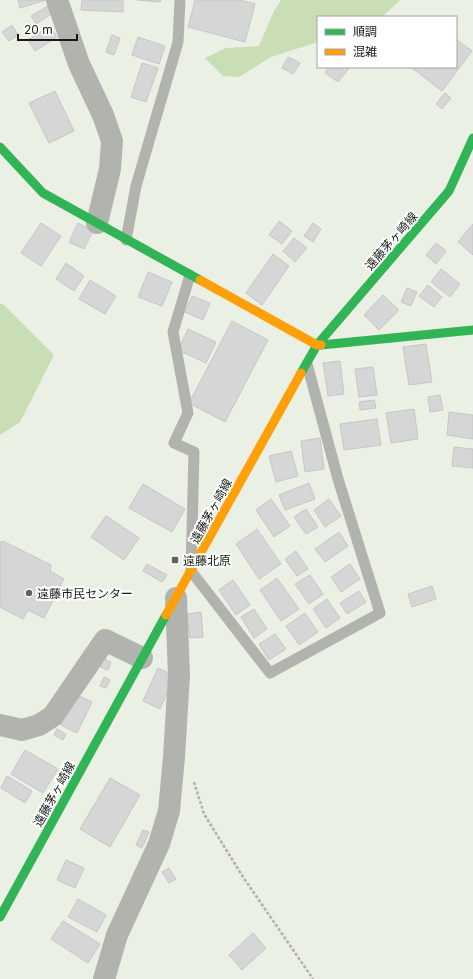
<svg xmlns="http://www.w3.org/2000/svg" width="473" height="979" font-family="Inter,'Noto Sans JP',sans-serif">
  <style>
    .green { fill: #cadeb5 }
    .building { fill: #d5d7d6; stroke: #c5c7c6 }
    .lines { fill: none; stroke-linecap: round; stroke-linejoin: round }
    .path { stroke: #aeb0aa; stroke-width: 2.5; stroke-dasharray: 3 2; stroke-linecap: butt }
    .lane { stroke: #b1b3af; stroke-width: 11 }
    .street { stroke: #b1b3af; stroke-width: 22 }
    .fast { stroke: #30b455; stroke-width: 9 }
    .slow { stroke: #ff9f0a; stroke-width: 9 }
    .poi-dot { fill: #61665d; stroke: #fff; stroke-width: 1.5 }
    .labels { text-anchor: middle; dominant-baseline: central; stroke-width: 4; stroke-linejoin: round; paint-order: stroke }
    .street-label { font-size: 12px; fill: #171b14; stroke: #fff }
    .poi-label { font-size: 12px; fill: #171b14; stroke: #fff; text-anchor: start }
  </style>
  <rect width="100%" height="100%" fill="#eaf0e4"/>
  <!-- green -->
  <g class="green">
    <polygon points="281,0 400,0 382,17 318,17 318,42 271,57 239,77 223,76 205,58 226,48 259,46 274,11"/>
    <polygon points="0,304 3,304 54,355 20,422 0,435"/>
  </g>
  <!-- building -->
  <g class="building">
    <polygon points="18,0 46,0 20,8"/>
    <polygon points="82,0 123,0 123,12 81,10"/>
    <polygon points="137,0 161,0 160,2"/>
    <polygon points="195,0 240,0 255,4 245,42 188,27"/>
    <polygon points="48,6 53,13 36,24 31,16"/>
    <polygon points="12,25 18,35 9,41 2,32"/>
    <polygon points="50,26 57,37 35,51 28,40"/>
    <polygon points="112,35 120,38 114,55 106,52"/>
    <polygon points="138,37 165,46 159,64 132,55"/>
    <polygon points="456,39 472,51 442,91 412,68 413,67 456,67"/>
    <polygon points="288,57 300,63 293,74 282,68"/>
    <polygon points="142,63 158,68 146,102 131,97"/>
    <polygon points="329,67 350,67 338,82 325,73"/>
    <polygon points="55,91 74,131 49,143 29,103"/>
    <polygon points="445,93 451,98 442,109 436,104"/>
    <polygon points="279,221 292,231 282,244 269,235"/>
    <polygon points="41,223 61,236 41,266 21,253"/>
    <polygon points="78,223 93,231 84,249 69,242"/>
    <polygon points="313,223 321,229 313,242 304,236"/>
    <polygon points="473,224 473,255 458,242"/>
    <polygon points="294,238 307,248 295,262 283,251"/>
    <polygon points="436,243 446,251 436,264 426,255"/>
    <polygon points="273,254 289,266 262,305 246,293"/>
    <polygon points="66,263 84,276 74,291 56,279"/>
    <polygon points="441,269 460,284 450,297 431,282"/>
    <polygon points="148,272 172,282 162,306 138,297"/>
    <polygon points="90,280 116,296 105,314 79,299"/>
    <polygon points="428,285 442,297 434,307 419,296"/>
    <polygon points="407,288 417,292 411,306 401,302"/>
    <polygon points="383,295 399,310 379,330 364,315"/>
    <polygon points="192,296 210,303 203,320 185,312"/>
    <polygon points="232,321 268,340 225,422 189,403"/>
    <polygon points="188,329 216,342 206,363 178,350"/>
    <polygon points="426,344 432,382 409,385 403,347"/>
    <polygon points="340,361 344,394 328,396 323,363"/>
    <polygon points="373,367 377,395 359,397 355,369"/>
    <polygon points="440,395 443,410 430,412 428,397"/>
    <polygon points="374,400 376,408 360,410 359,402"/>
    <polygon points="414,409 418,439 391,443 386,413"/>
    <polygon points="449,412 473,415 473,439 447,435"/>
    <polygon points="377,419 381,445 344,450 340,424"/>
    <polygon points="320,438 324,469 305,472 301,441"/>
    <polygon points="454,447 473,449 473,468 452,466"/>
    <polygon points="291,451 298,476 276,482 269,456"/>
    <polygon points="309,483 315,499 285,510 279,495"/>
    <polygon points="143,484 185,509 172,532 129,508"/>
    <polygon points="271,499 290,526 274,537 256,510"/>
    <polygon points="329,499 341,516 325,527 314,510"/>
    <polygon points="306,509 318,527 306,534 294,517"/>
    <polygon points="106,516 139,538 124,560 91,537"/>
    <polygon points="257,529 281,564 259,579 236,544"/>
    <polygon points="339,532 348,546 325,562 315,549"/>
    <polygon points="0,541 3,543 3,541 51,565 50,571 64,579 44,618 28,610 23,619 0,607"/>
    <polygon points="296,551 308,569 297,576 285,559"/>
    <polygon points="147,564 167,575 162,582 143,571"/>
    <polygon points="350,564 360,579 341,592 331,577"/>
    <polygon points="310,575 323,594 309,604 295,584"/>
    <polygon points="277,578 299,609 281,621 260,590"/>
    <polygon points="233,580 250,605 236,615 219,590"/>
    <polygon points="432,586 436,599 412,607 408,594"/>
    <polygon points="359,591 366,602 347,614 340,603"/>
    <polygon points="327,599 340,618 326,628 313,609"/>
    <polygon points="254,609 267,629 254,638 241,617"/>
    <polygon points="201,612 203,637 190,638 187,614"/>
    <polygon points="305,613 318,632 299,645 286,626"/>
    <polygon points="275,634 286,649 269,660 259,644"/>
    <polygon points="103,658 111,662 108,670 100,667"/>
    <polygon points="158,668 175,676 160,709 143,701"/>
    <polygon points="104,677 110,680 106,688 100,686"/>
    <polygon points="75,694 92,702 77,733 61,725"/>
    <polygon points="57,729 66,734 63,740 54,735"/>
    <polygon points="25,750 58,769 43,793 11,774"/>
    <polygon points="7,776 32,791 25,803 1,788"/>
    <polygon points="110,778 140,795 110,847 80,829"/>
    <polygon points="143,830 149,832 142,848 136,845"/>
    <polygon points="66,860 84,868 75,888 57,880"/>
    <polygon points="169,868 176,879 169,883 162,872"/>
    <polygon points="78,899 106,915 97,932 68,917"/>
    <polygon points="63,921 100,944 88,963 51,939"/>
    <polygon points="253,933 266,948 242,970 229,955"/>
  </g>
  <g class="lines">
    <!-- path -->
    <polyline class="path" points="194,782 204,814 243,877 313,979"/>
    <!-- lane -->
    <g class="lane">
      <polyline points="126,240 136,186 178,42 180,0"/>
      <polyline points="190,275 173,332 188,413 174,443 194,452 191,571 270,673 380,613 338,479 307,364"/>
    </g>
    <!-- street -->
    <g class="street">
      <polyline points="57,0 79,64 103,115 112,141 110,169 97,223"/>
      <polyline points="0,725 22,730 39,725 53,716 105,640 142,658"/>
      <polyline points="104,979 117,935 159,844 169,811 174,757 179,675 176,598"/>
    </g>
    <!-- fast -->
    <g class="fast">
      <polyline points="0,147 43,193 200,280"/>
      <polyline points="321,345 473,330"/>
      <polyline points="301,373 317,345 449,191 473,138"/>
      <polyline points="0,917 166,615"/>
    </g>
    <!-- slow -->
    <g class="slow">
      <polyline points="200,280 317,345 321,345"/>
      <polyline points="166,615 301,373"/>
    </g>
  </g>
  <!-- markers -->
  <g class="poi-dot">
    <rect x="171" y="556" width="8" height="8" rx="2"/>
    <circle cx="29" cy="593" r="4"/>
  </g>
  <g class="labels">
    <!-- street labels -->
    <g class="street-label">
      <text transform="translate(391 241) rotate(-49)">遠藤茅ヶ崎線</text>
      <text transform="translate(211 511) rotate(-61)">遠藤茅ヶ崎線</text>
      <text transform="translate(54 794) rotate(-61)">遠藤茅ヶ崎線</text>
    </g>
    <!-- poi labels -->
    <g class="poi-label">
      <text x="183" y="560">遠藤北原</text>
      <text x="37" y="593">遠藤市民センター</text>
    </g>
  </g>
  <!-- legend -->
  <rect x="317" y="16" width="140" height="52" fill="#ffffff" stroke="#a2a4a1"/>
  <rect x="325" y="29" width="20" height="6" fill="#30b455" stroke="#a2a4a1"/>
  <text x="353" y="36" font-size="12" fill="#171b14">順調</text>
  <rect x="325" y="49" width="20" height="6" fill="#ff9f0a" stroke="#a2a4a1"/>
  <text x="353" y="56" font-size="12" fill="#171b14">混雑</text>
  <!-- scale -->
  <path d="M18 34v6h59v-6" fill="none" stroke="#171b14" stroke-width="2"/>
  <text x="24" y="34" font-size="12" fill="#171b14" stroke="#ffffff" stroke-width="3" paint-order="stroke">20 m</text>
</svg>
